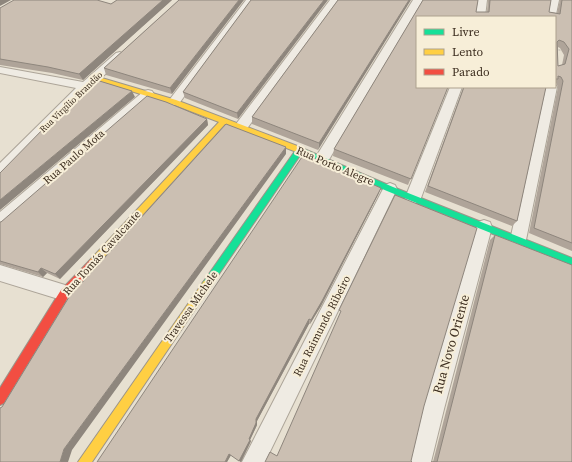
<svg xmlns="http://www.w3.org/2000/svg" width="572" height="462" font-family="'Source Serif 4',serif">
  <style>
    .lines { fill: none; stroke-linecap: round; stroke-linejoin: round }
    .street-casing { stroke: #ada599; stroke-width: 2 }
    .fast-casing { stroke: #9c958a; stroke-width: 2 }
    .slow-casing { stroke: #9c958a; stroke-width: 2 }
    .jam-casing { stroke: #9c958a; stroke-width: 2 }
    .path { stroke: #c8c2b9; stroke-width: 1.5; stroke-dasharray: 2 1.5; stroke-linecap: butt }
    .street { fill: #efebe3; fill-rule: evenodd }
    .fast { fill: #16e098; fill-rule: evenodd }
    .slow { fill: #ffcf43; fill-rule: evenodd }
    .jam { fill: #f24e42; fill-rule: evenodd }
    .wall { fill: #afa499; fill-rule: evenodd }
    .shaded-wall { fill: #8e867d }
    .building { fill: #cbbfb2; stroke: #8e867d; fill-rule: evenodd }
    .labels { text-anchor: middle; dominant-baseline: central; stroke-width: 4; stroke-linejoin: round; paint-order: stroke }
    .far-street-label { font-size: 9px; fill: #3d2e20; stroke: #f7eed8 }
    .street-label { font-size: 11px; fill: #3d2e20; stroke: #f7eed8 }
    .near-street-label { font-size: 13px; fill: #3d2e20; stroke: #f7eed8 }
  </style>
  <rect width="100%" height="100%" fill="#e7e0d1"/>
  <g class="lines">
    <defs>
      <g id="street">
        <polygon points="246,0 256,0 247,9 178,105 170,105 168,102 170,99"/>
        <polygon points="330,0 340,0 246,130 241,131 236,130 234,127 236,124"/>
        <polygon points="413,0 423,0 327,163 322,164 317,163 315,159 317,155"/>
        <polygon points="477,0 487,0 485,17 475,17"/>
        <polygon points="549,0 559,0 555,19 555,17 547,17"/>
        <polygon points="120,52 125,55 124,57 89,89 5,176 0,177 0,163 76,88 0,73 0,67 83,82 116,53"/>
        <polygon points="555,84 557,87 526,240 524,245 518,247 512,245 510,240 545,87 555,87"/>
        <polygon points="450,87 462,87 421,198 418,202 413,204 408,202 405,198"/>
        <polygon points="148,90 152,91 154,94 152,97 6,226 0,227 0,212 144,91"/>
        <polygon points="390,183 395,185 397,189 265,462 242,462 383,189 385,185"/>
        <polygon points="484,220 490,222 492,227 444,409 431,462 409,462 422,409 476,227 478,222"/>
        <polygon points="0,265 65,285 71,287 74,293 71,299 65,301 0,281"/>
      </g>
      <polygon id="fast" points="297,146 393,187 572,258 572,266 387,191 301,154 210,287 207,288 204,287 202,284 204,281 295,151 293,149 294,147"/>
      <g id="slow">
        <polygon points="95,76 176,100 300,147 301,149 300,151 294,151 225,124 96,266 93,267 90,266 88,263 90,260 219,122 172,104 93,79 93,77"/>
        <polygon points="207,280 210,281 212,284 210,287 92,462 78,462 204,281"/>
      </g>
      <polygon id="jam" points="93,259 96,260 98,263 96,266 69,296 4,403 0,405 0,388 61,290 90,260"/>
    </defs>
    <!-- street casing -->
    <use href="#street" class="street-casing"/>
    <!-- fast casing -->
    <use href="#fast" class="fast-casing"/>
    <!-- slow casing -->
    <use href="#slow" class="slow-casing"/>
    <!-- jam casing -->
    <use href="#jam" class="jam-casing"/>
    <!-- path -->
    <polyline class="path" points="555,49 564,51"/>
    <!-- street -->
    <use href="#street" class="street"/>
    <!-- fast -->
    <use href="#fast" class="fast"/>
    <!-- slow -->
    <use href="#slow" class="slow"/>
    <!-- jam -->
    <use href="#jam" class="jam"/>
  </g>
  <!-- wall -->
  <g class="wall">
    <polygon points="117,0 172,0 83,80 52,73 0,65 0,8 111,4"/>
    <polygon points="179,0 172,94 106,75 104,68"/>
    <polygon points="251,0 238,119 185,98 183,92"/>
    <polygon points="338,0 318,150 252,124 252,117"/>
    <path d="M423 0H478L476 12H487L488 0H551L549 12 557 13 560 0H572V251L529 233 558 87 556 83H555V17H417V87H448L408 185 333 156 334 149ZM558 47 560 48 564 55 562 65 558 66Z"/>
    <polygon points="463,87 546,87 517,221 512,226 425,192 463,88"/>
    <polygon points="207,119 208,125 60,279 47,273 43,277 0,264 0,222"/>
    <polygon points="381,188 378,195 321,306 310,324 309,324 257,421 257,425 250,440 251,441 241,462 231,455 227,462 97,462"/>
    <polygon points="495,235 572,462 433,462 490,240"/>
  </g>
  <!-- shaded-wall -->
  <g class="shaded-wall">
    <polygon points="0,0 11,0 0,6"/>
    <polygon points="163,0 172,0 83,80 79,74"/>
    <polygon points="239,0 244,0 172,94 170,88"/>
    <polygon points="324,0 328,0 238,119 237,113"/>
    <polygon points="409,0 411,0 318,150 319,143"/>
    <polygon points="132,91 135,97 0,210 0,200"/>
    <polygon points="207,119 208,125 60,279 55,274"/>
    <polygon points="286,147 286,154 72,450 68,462 60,462 64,449"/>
    <polygon points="381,188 378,195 321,306 310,324 311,320"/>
    <polygon points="41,268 47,273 43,277 38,272"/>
    <polygon points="309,319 309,324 257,421 257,425 250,440 251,441 241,462 239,461 256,419"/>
    <polygon points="229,454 231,455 227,462 225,462"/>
  </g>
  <!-- building -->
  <g class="building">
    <polygon points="14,0 97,0 111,4 117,0 163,0 79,74 48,67 0,59 0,8"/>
    <polygon points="179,0 239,0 170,88 104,68"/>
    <polygon points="251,0 324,0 237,113 183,92 248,4"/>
    <polygon points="338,0 409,0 319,143 252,117"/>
    <path d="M423 0H478L476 12H489L490 0H551L549 12 560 14 562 0H572V243L534 228 563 81 561 77 558 76V79H555V17H417V87H448L411 179 334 149ZM559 40 564 42 569 49 565 64 558 66 557 42Z"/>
    <polygon points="93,79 132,91 0,200 0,173 48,124 50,125 78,97 75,96"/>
    <polygon points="464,87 546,87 517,221 428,186"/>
    <polygon points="147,96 166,102 207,119 55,274 41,268 38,272 0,261 0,222 1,222"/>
    <polygon points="226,124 286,147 64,449 60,462 0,462 0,408 2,407 69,297"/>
    <polygon points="304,154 381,188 322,301 311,320 309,319 256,419 256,423 249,439 250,440 239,461 229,454 225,462 97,462"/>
    <polygon points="395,195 477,228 424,406 411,461 412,462 265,462 270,452 277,456 341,311 339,310"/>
    <polygon points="495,235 572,265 572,462 431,462 437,462"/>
  </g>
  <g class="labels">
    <!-- far-street labels -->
    <g class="far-street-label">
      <text transform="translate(71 102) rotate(-44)">Rua Virgílio Brandão</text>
    </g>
    <!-- street labels -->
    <g class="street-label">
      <text transform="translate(74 157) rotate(-41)">Rua Paulo Mota</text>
      <text transform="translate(335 166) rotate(23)">Rua Porto Alegre</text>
      <text transform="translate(102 253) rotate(-48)">Rua Tomás Cavalcante</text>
      <text transform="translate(191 307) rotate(-55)">Travessa Michele</text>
      <text transform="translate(322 326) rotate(-63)">Rua Raimundo Ribeiro</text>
    </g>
    <!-- near-street labels -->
    <g class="near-street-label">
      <text transform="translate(451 344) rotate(-74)">Rua Novo Oriente</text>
    </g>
  </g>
  <!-- legend -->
  <rect x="416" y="16" width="140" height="72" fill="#f7eed8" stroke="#ada18e"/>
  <rect x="424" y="29" width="20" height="6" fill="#16e098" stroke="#ada18e"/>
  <text x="452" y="36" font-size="12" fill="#3d2e20">Livre</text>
  <rect x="424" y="49" width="20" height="6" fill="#ffcf43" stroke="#ada18e"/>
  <text x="452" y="56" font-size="12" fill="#3d2e20">Lento</text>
  <rect x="424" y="69" width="20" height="6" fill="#f24e42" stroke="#ada18e"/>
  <text x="452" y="76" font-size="12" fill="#3d2e20">Parado</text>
</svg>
